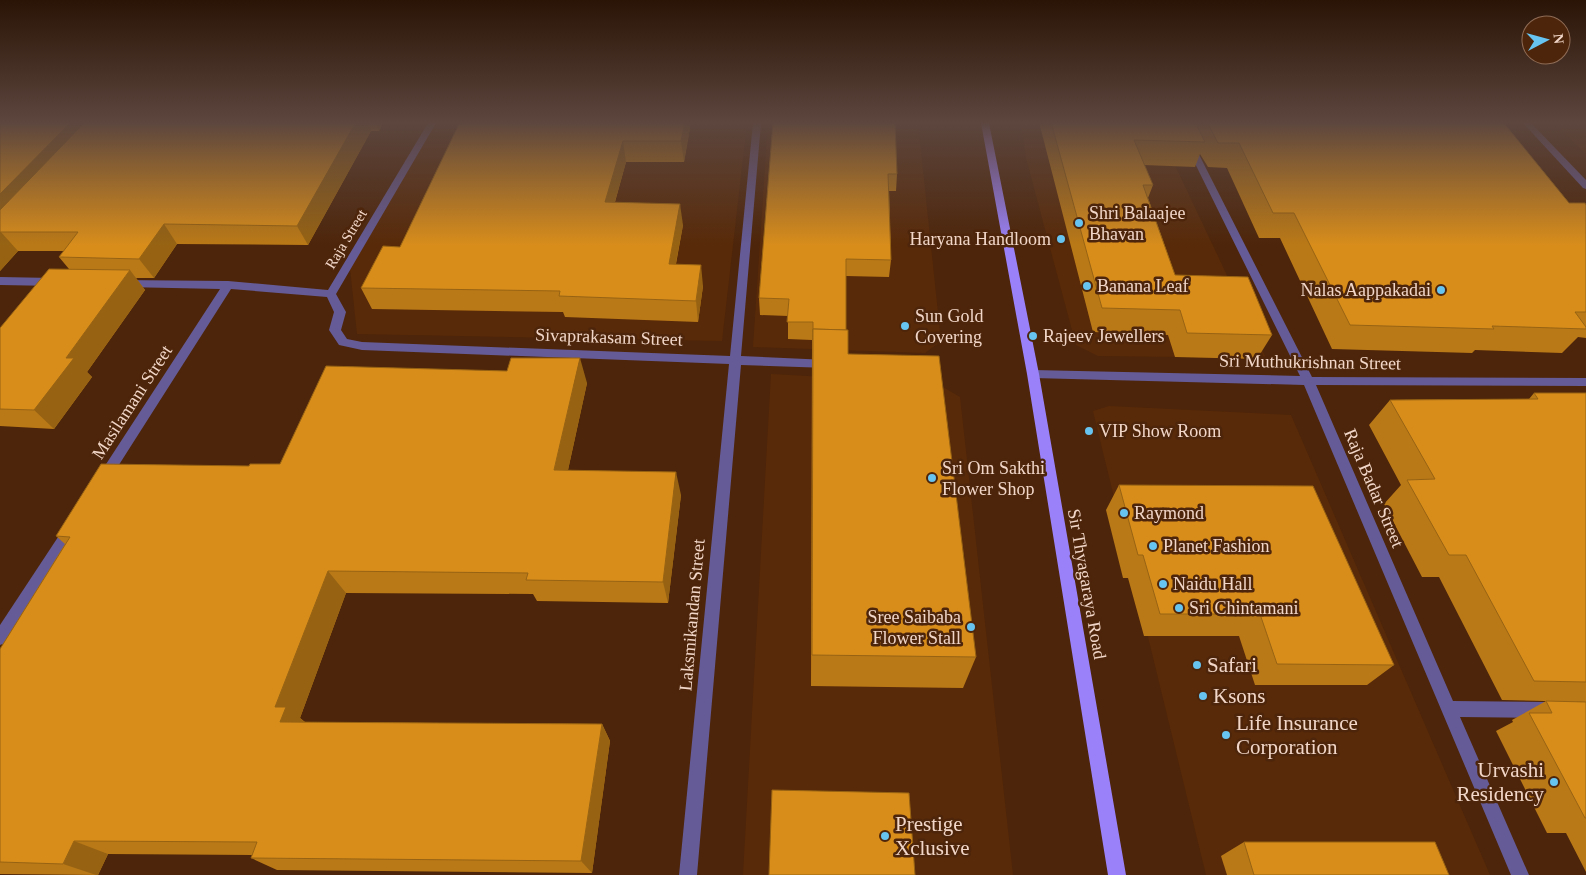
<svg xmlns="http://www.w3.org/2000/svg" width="1586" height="875" font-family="Georgia,serif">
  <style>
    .built { fill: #582a09 }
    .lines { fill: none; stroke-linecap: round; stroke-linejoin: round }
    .minor { fill: #655b96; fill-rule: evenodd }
    .major { fill: #9a81fa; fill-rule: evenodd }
    .wall { fill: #ba7917 }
    .shaded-wall { fill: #976313 }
    .building { fill: #d88d1b; stroke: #976313 }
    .poi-dot { fill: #67c4f0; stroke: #4d250a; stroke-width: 2 }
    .labels { text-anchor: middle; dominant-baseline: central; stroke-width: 5; stroke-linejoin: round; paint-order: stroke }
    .far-street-label { font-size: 15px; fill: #f2d7c9; stroke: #4d250a }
    .poi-label { font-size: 18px; fill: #f2d7c9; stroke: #4d250a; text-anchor: start }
    .street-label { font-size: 18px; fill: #f2d7c9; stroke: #4d250a }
    .near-poi-label { font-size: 21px; fill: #f2d7c9; stroke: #4d250a; text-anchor: start }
  </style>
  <rect width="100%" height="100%" fill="#4d250a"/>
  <!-- built -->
  <g class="built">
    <polygon points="433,123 747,123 722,341 357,334 350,268"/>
    <polygon points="768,123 918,123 941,341 925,353 753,347"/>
    <polygon points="1021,123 1155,123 1266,358 1098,356 1076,345 1026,158"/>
    <polygon points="1554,123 1586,123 1586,154"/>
    <polygon points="771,374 936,383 960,397 1013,875 743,875"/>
    <polygon points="1109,406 1291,415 1490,875 1206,875 1093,411"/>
  </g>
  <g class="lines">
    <!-- minor -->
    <g class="minor">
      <polygon points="428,123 436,123 336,294 346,312 341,330 347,339 362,342 730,356 753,123 761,123 741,356 828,360 834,364 828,368 741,365 697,875 679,875 729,364 362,350 339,345 329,330 334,312 327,297 231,289 108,482 98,482 97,478 220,289 124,287 119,283 120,280 228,281 328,290"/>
      <polygon points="1175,123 1183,123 1312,377 1586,378 1586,386 1316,385 1453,701 1546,702 1552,705 1554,710 1552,715 1546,718 1460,717 1529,875 1511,875 1304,385 1033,378 1027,374 1033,370 1300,376"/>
      <polygon points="1523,123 1531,123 1586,180 1586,189 1583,188"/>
      <polygon points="0,277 54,278 59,282 54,286 0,285"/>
      <polygon points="71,523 76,525 78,529 76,533 5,643 0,645 0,625 66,525"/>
    </g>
    <!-- major -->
    <polygon class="major" points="981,123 989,123 1039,374 1126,875 1108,875 1027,374"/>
  </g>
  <!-- wall -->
  <g class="wall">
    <polygon points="0,122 383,122 379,131 371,131 308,245 177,244 154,278 136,278 145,290 87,372 92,377 54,429 0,426 0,328 69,269 59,257 64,251 18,251 0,271"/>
    <polygon points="460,122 691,122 684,162 626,162 615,202 683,225 676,264 703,286 698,322 565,317 563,312 372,309 361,288 400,247"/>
    <polygon points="773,122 897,174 896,191 889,191 891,260 889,277 846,276 846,330 848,354 976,657 963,688 811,686 812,340 788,339 788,316 760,315 759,298"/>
    <polygon points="1039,122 1503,122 1569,203 1586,205 1586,338 1578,337 1562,353 1475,350 1472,353 1332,349 1280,238 1259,238 1227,168 1208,167 1200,154 1195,167 1144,165 1153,185 1148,198 1175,275 1272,335 1257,359 1175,357 1168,335 1093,332"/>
    <polygon points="587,383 568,470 681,495 668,603 537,601 533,594 346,593 300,718 305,722 602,724 610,741 592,873 277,870 251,858 253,855 108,854 98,875 0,874 0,649 65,544 56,536 249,466 280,464"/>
    <polygon points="1534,393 1586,393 1586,702 1502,700 1439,577 1422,577 1384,504 1401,485 1369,425 1390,400 1529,399"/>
    <polygon points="1119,485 1394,665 1367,685 1255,685 1239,636 1144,636 1128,578 1123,578 1106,510"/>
    <polygon points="1546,701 1586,702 1586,872 1566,833 1547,833 1496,731 1513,722 1512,720"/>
    <polygon points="1244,842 1449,875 1227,875 1221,856"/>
  </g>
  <!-- shaded-wall -->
  <g class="shaded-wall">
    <polygon points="71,122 104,122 0,230 0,194"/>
    <polygon points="356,122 368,122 371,131 308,245 297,226"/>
    <polygon points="375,122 383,122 379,131"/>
    <polygon points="685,122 691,122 684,162 681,141"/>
    <polygon points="623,141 626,162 609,223 605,202"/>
    <polygon points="680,204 683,225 672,284 669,264"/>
    <polygon points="164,224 177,244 154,278 139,259"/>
    <polygon points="0,231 18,251 0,271"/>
    <polygon points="701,265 703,286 698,322 696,301"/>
    <polygon points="130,270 145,290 87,372 92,377 54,429 34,410 66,358"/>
    <polygon points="580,358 587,383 563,493 554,470"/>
    <polygon points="676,472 681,495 668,603 663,582"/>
    <polygon points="328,571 346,593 300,718 308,725 280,722 275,707"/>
    <polygon points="602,724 610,741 592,873 581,861"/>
    <polygon points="74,841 108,854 98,875 96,875 63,864"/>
  </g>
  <!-- building -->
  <g class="building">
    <polygon points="0,122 71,122 0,194"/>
    <polygon points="85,122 356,122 297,226 164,224 139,259 59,257 78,232 0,232 0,210"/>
    <polygon points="460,122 685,122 681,141 623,141 605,202 680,204 669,264 701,265 696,301 559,296 560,291 361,288 383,246 400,247"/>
    <polygon points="773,122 895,122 897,174 888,174 891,260 846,259 846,330 813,329 813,340 813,322 787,322 789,299 759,298"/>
    <polygon points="1051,122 1195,122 1205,142 1134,140 1153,185 1143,185 1175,275 1248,277 1272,335 1187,333 1180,310 1102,308"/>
    <polygon points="1207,122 1503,122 1569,203 1585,203 1586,205 1586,312 1575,312 1586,327 1586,329 1492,326 1494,329 1350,325 1294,213 1273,213 1239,143 1218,143"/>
    <polygon points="49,269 130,270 66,358 74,358 34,410 0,409 0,328"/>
    <polygon points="813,329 848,330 848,354 939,356 976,657 812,655"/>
    <polygon points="511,358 580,358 554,470 676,472 663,582 526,580 528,573 328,571 275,707 286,707 280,722 602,724 581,861 251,858 257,842 74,841 63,864 0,862 0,649 70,537 56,536 101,464 249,466 250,464 280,464 326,366 507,371"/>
    <polygon points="1534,393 1586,393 1586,682 1534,681 1466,555 1449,555 1407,480 1435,479 1390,400 1538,399"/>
    <polygon points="1119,485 1313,486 1394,665 1277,664 1260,614 1160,614 1143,555 1138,555"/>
    <polygon points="1546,701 1586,702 1586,818 1585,818 1529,713 1552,713"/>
    <polygon points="772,790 909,793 915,875 769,875"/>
    <polygon points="1244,842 1435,842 1449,875 1254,875"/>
  </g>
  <!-- sky -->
  <linearGradient id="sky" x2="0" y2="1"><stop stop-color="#2a1406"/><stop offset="0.5" stop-color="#5c463e"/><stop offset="1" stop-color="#5c463e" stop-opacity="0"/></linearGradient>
  <rect width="1586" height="245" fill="url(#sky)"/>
  <!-- markers -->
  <g class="poi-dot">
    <circle cx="1079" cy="223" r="5"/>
    <circle cx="1061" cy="239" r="5"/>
    <circle cx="1087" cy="286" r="5"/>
    <circle cx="1441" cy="290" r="5"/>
    <circle cx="905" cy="326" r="5"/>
    <circle cx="1033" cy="336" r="5"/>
    <circle cx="1089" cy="431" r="5"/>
    <circle cx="932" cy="478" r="5"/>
    <circle cx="1124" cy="513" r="5"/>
    <circle cx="1153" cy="546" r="5"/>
    <circle cx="1163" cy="584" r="5"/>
    <circle cx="1179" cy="608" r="5"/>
    <circle cx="971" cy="627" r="5"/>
    <circle cx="1197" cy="665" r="5"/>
    <circle cx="1203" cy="696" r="5"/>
    <circle cx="1226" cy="735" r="5"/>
    <circle cx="1554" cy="782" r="5"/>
    <circle cx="885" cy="836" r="5"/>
  </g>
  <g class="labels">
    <!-- far-street labels -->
    <g class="far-street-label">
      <text transform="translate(346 239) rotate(-59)">Raja Street</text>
    </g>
    <!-- poi labels -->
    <g class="poi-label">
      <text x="1089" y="213">Shri Balaajee<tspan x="1089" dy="21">Bhavan</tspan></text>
      <text x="1051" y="239" text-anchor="end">Haryana Handloom</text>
      <text x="1097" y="286">Banana Leaf</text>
      <text x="1431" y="290" text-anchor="end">Nalas Aappakadai</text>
      <text x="915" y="316">Sun Gold<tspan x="915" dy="21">Covering</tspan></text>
      <text x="1043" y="336">Rajeev Jewellers</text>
      <text x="1099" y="431">VIP Show Room</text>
      <text x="942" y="468">Sri Om Sakthi<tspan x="942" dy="21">Flower Shop</tspan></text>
      <text x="1134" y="513">Raymond</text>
      <text x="1163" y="546">Planet Fashion</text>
      <text x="1173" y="584">Naidu Hall</text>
      <text x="1189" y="608">Sri Chintamani</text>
      <text x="961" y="617" text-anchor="end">Sree Saibaba<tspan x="961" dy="21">Flower Stall</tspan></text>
    </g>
    <!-- street labels -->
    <g class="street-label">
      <text transform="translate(609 337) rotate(2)">Sivaprakasam Street</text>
      <text transform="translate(1310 362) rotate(1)">Sri Muthukrishnan Street</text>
      <text transform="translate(132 402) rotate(-57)">Masilamani Street</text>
      <text transform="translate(1374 488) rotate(67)">Raja Badar Street</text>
      <text transform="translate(1087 584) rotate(80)">Sir Thyagaraya Road</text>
      <text transform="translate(692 615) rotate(-85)">Laksmikandan Street</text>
    </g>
    <!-- near-poi labels -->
    <g class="near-poi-label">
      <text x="1207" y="665">Safari</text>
      <text x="1213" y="696">Ksons</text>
      <text x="1236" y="723">Life Insurance<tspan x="1236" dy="24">Corporation</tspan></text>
      <text x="1544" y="770" text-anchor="end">Urvashi<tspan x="1544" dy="24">Residency</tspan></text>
      <text x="895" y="824">Prestige<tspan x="895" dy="24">Xclusive</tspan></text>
    </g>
  </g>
  <!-- north arrow -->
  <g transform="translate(1546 40) rotate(84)"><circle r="24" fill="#4d250a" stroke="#8f6c56"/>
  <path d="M0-4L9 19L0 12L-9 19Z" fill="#67c4f0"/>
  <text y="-8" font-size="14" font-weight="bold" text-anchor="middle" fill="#f2d7c9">N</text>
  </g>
</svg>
